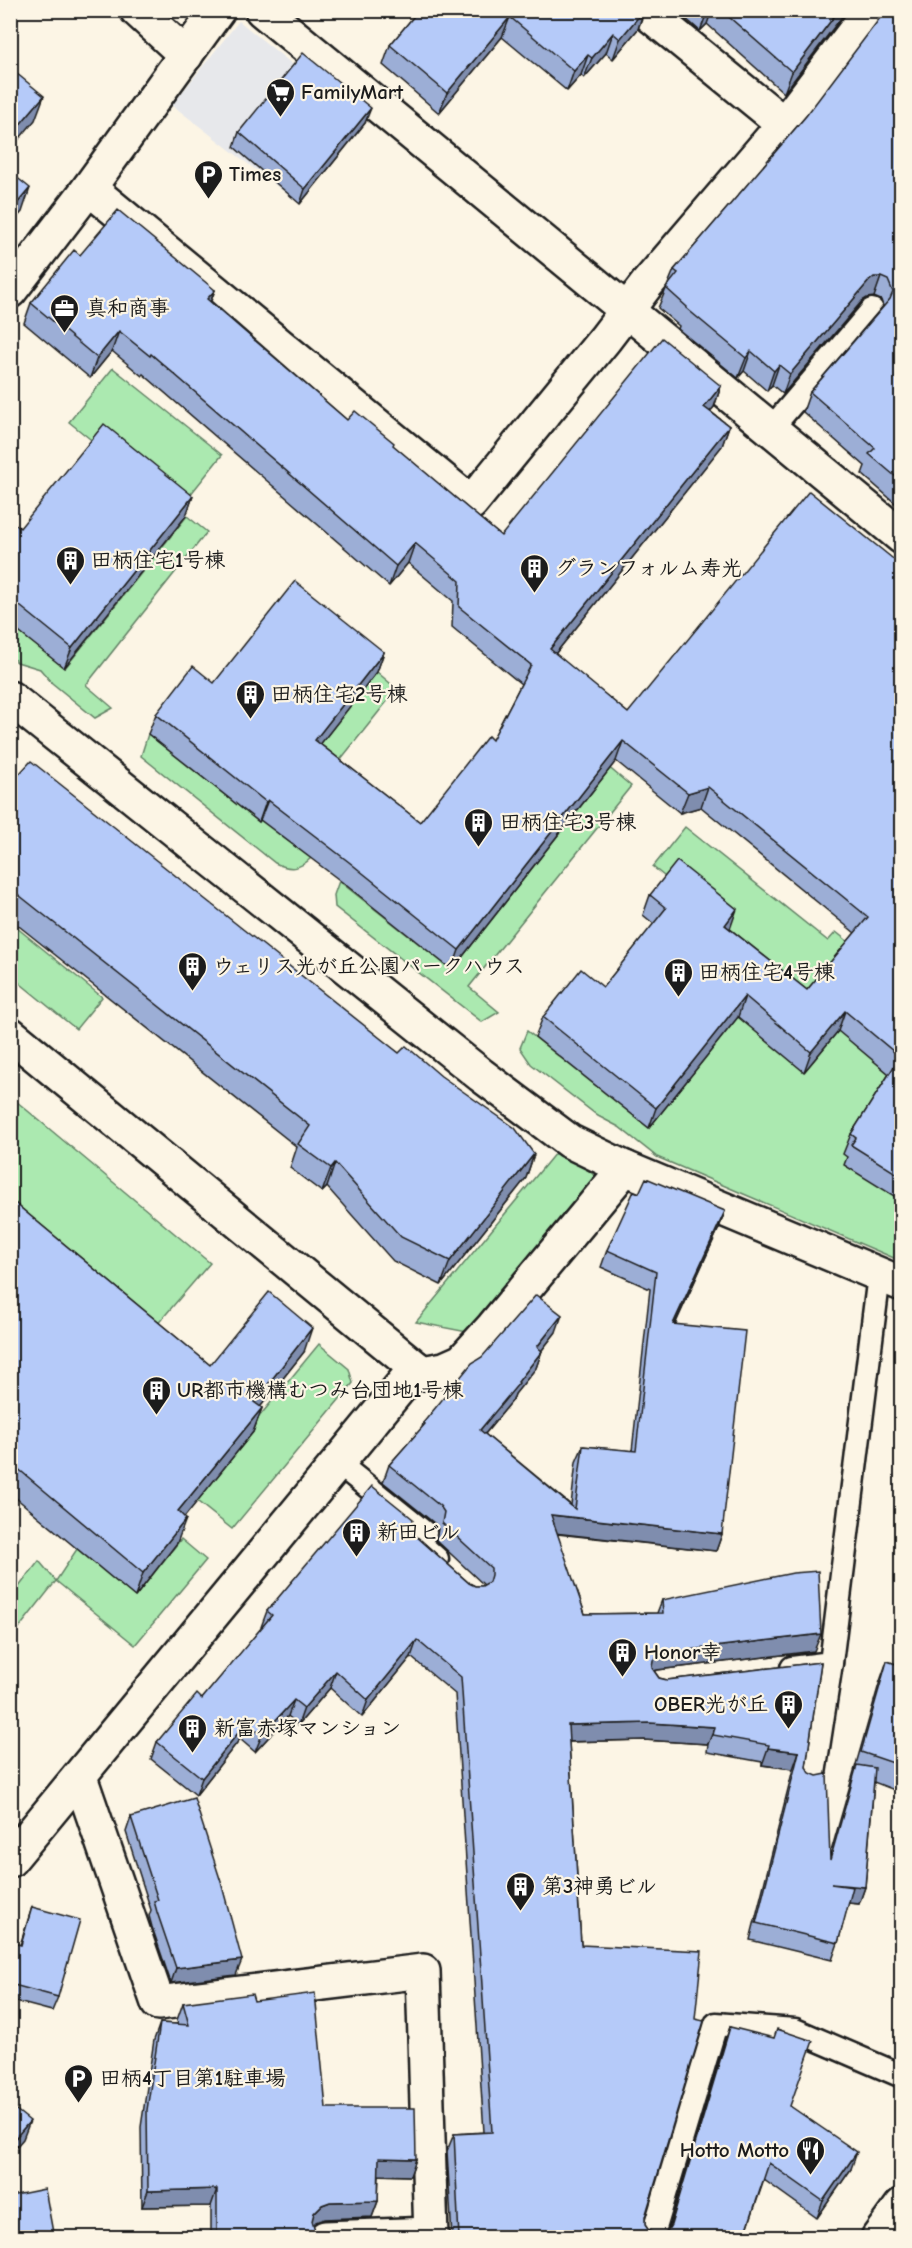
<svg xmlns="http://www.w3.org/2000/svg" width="912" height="2248" font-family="'Comic Neue','Klee One',sans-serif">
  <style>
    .built { fill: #e7e8eb }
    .green { fill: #abe9b0; stroke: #648266; stroke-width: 1.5 }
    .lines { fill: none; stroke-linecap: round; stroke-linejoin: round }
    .lane-casing { stroke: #1c1c1c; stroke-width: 27 }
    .street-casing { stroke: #1c1c1c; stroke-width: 38 }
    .secondary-casing { stroke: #1c1c1c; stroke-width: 38 }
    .lane { stroke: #fcf5e5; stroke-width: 22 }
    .street { stroke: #fcf5e5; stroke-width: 33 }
    .secondary { stroke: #fcf5e5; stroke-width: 33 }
    .wall { fill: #9caed6; stroke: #1c1c1c; stroke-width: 1.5 }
    .shaded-wall { fill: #7f8dae; stroke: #1c1c1c; stroke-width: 1.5 }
    .building { fill: #b5caf9; stroke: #1c1c1c; stroke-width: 1.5 }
    .labels { text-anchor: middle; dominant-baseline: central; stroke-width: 4.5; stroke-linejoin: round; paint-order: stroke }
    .poi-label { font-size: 21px; font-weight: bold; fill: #1c1c1c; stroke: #fcf5e5; text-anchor: start }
  </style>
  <rect width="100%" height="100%" fill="#fcf5e5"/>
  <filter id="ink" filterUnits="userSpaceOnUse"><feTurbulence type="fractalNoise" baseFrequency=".0167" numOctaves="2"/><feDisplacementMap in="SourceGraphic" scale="12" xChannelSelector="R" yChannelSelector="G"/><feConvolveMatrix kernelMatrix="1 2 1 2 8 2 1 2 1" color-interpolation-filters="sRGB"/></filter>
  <g filter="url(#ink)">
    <!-- built -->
    <polygon class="built" points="239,21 365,123 300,204 172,105"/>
    <!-- green -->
    <g class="green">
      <polygon points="113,368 222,455 178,510 69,422"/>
      <polygon points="187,516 207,532 86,685 113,708 95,718 52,683 40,669 17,662 11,657 10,625 65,668"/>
      <path d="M377 672 397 689 280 835 311 858C299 870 289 870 275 863L141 756 148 734 259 822Z"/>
      <polygon points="526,698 631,786 469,987 499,1012 482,1022 335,907 334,895 339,881 452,970 595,788"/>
      <polygon points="685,827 828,941 836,932 901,983 901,1261 657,1157 619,1127 598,1116 531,1064 520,1048 527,1031 649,1128 670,881 653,867"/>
      <polygon points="11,923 102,997 76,1029 11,976"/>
      <polygon points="10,1096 210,1263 143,1341 11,1231"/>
      <polygon points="560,1147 600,1180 472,1333 416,1322"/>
      <polygon points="319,1344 349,1369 353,1383 232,1529 197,1501 249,1429"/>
      <polygon points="181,1539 206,1560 135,1645 56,1581 11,1638 11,1597 39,1561 56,1581 77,1549 135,1597"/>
    </g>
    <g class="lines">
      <defs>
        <g id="lane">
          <polyline points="770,430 872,310"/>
          <polyline points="338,1463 425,1533 418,1542 437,1559"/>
          <polyline points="792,1668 831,1663 879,1275"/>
          <polyline points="813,1780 831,1663"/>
          <polyline points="652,2238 716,2024 795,2030 902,2076"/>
        </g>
        <g id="street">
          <polyline points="137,10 186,55"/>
          <polyline points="262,10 902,537"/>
          <polyline points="644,10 784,124"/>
          <polyline points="89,188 471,503 605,339 647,284 784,124 871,10"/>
          <polyline points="10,291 89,188 218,10"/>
          <polyline points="10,698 481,1075 569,1141 625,1168 902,1284"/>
          <polyline points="10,1034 422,1373 444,1369 462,1361 493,1327 625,1168"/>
          <polyline points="80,1777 158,2003 423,1971 431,2238"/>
          <polyline points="10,1860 416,1368"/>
          <polyline points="325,2238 431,2234"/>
        </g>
        <polyline id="secondary" points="878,2238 902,2205"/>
      </defs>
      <!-- lane casing -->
      <use href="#lane" class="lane-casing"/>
      <!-- street casing -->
      <use href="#street" class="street-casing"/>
      <!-- secondary casing -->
      <use href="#secondary" class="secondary-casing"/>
      <!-- lane -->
      <use href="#lane" class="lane"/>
      <!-- street -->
      <use href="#street" class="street"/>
      <!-- secondary -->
      <use href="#secondary" class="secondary"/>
    </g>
    <!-- wall -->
    <g class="wall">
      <polygon points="419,10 645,10 638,29 613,59 606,53 584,78 581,75 567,91 502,37 439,113 383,65 390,45"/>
      <polygon points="676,10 847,10 784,93 707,24 700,31"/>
      <polygon points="902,10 902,509 862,474 865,466 803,412 810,392 883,306 881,300 874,297 867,298 862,301 783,394 772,385 767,391 744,371 738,378 678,329 679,326 658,308 674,270 806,116"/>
      <polygon points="365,123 300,204 234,147 239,132"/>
      <polygon points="80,255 215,290 211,301 347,420 393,446 501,536 721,386 714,407 710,411 729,426 722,446 555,654 628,713 902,566 902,1201 844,1165 847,1157 843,1154 851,1134 889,1074 838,1031 804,1072 738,1017 649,1128 535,1037 543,1017 603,987 654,924 643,915 650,895 730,929 807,990 855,933 701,807 680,813 616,761 452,970 342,882 260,820 259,822 148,734 156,714 214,683 384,652 377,672 320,744 420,822 492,740 521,684 452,627 453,601 408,563 389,586 143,374 142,376 112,351 90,378 24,323 31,303"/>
      <polygon points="193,496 186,516 64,668 10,625 10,520 20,528"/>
      <polygon points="10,784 399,1053 534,1154 526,1178 441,1285 393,1261 327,1187 322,1192 290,1168 297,1147 10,919"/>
      <polygon points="639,1193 725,1211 719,1228 675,1325 722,1534 716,1551 557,1534 585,1614 657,1613 662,1600 814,1651 657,1670 654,1671 659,1678 667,1680 821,1662 806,1767 830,1855 879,1684 887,1661 902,1666 902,1793 874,1782 865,1887 859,1904 848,1903 838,1943 832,1960 750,1940 793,1769 762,1765 762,1762 707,1752 708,1744 644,1740 569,1742 581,1945 645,2217 645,2225 649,2231 655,2234 662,2234 668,2230 669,2229 724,2044 730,2027 790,2106 851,2169 817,2218 764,2180 744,2238 452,2238 447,2151 454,2134 484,2132 455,1694 411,1657 362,1717 330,1688 298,1725 288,1716 255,1752 240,1739 196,1795 151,1759 157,1742 202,1699 262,1628 261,1627 267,1611 411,1529 415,1535 469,1583 475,1586 482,1586 484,1585 436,1540 438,1529 434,1523 383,1482 389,1465 422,1428 423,1423 556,1332 542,1350 536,1368 515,1394 513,1400 485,1434 571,1505 576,1462 583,1446 632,1451 650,1289 601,1267 607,1250"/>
      <polygon points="10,1199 210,1365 304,1352 260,1407 262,1408 253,1432 184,1517 177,1543 135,1597 10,1493"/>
      <polygon points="131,1817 236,1975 171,1983 152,1927 149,1916 151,1910 126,1832"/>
      <polygon points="32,1907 58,1997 52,2011 10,2000 10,1942 20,1945"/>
      <polygon points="254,2001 326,2108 416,2159 410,2176 379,2175 378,2201 372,2217 324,2219 316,2222 313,2224 315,2231 322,2238 211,2238 211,2206 142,2207 141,2127 154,2040 160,2023 178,2024 177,2020 183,2003"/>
    </g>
    <!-- shaded-wall -->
    <g class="shaded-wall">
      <polygon points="644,10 638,29 613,59 620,39"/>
      <polygon points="708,10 712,10 707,24 700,31"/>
      <polygon points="839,10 847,10 784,93 792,72"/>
      <polygon points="510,17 502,37 439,113 447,93"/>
      <polygon points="613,33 606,53 584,78 592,58"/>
      <polygon points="588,55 581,75 567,91 574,71"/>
      <polygon points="44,96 35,120 10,150 10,136"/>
      <polygon points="371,108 365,123 300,204 305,189"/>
      <polygon points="30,188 22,212 10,225 10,212"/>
      <polygon points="874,277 881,277 874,297 867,298 862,301 783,394 790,374 869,281"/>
      <polygon points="215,290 207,310 207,299"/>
      <polygon points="119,331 112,351 90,378 97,358"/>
      <polygon points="751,351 744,371 738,378 746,358"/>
      <polygon points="779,365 772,385 767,391 774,371"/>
      <polygon points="721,386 714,407 697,427 704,407"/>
      <polygon points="729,426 722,446 543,669 550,649"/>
      <polygon points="193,496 186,516 64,668 72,648"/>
      <polygon points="415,543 408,563 389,586 396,566"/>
      <polygon points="384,652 377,672 308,760 315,740"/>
      <polygon points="623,741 616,761 452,970 459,950"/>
      <polygon points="708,787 701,807 680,813 688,793"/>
      <polygon points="268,800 260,820 259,822 266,802"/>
      <polygon points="737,909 730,929 725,925"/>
      <polygon points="745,996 738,1017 649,1128 656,1108"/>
      <polygon points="845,1011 838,1031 804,1072 811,1052"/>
      <polygon points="534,1154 526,1178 441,1285 450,1261"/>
      <polygon points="335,1163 327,1187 322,1192 331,1168"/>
      <polygon points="725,1211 719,1228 667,1341 673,1324"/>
      <polygon points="562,1315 556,1332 531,1364 537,1347"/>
      <polygon points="312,1328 304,1352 245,1426 254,1402"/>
      <polygon points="542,1351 536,1368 515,1394 513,1400 474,1447 480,1430"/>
      <polygon points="262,1408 253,1432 170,1535 178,1511"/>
      <polygon points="551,1515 722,1534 716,1551 545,1532"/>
      <polygon points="186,1519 177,1543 135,1597 143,1573"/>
      <polygon points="821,1634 814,1651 657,1670 651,1672 653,1660 658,1655 664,1653"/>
      <polygon points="417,1640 411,1657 362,1717 368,1700"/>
      <polygon points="336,1671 330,1688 298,1725 304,1708"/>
      <polygon points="294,1700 288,1716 255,1752 262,1735"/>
      <polygon points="246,1723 240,1739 196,1795 202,1778"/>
      <polygon points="650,1723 715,1727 708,1744 644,1740 562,1742 568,1725"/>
      <polygon points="768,1748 799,1752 793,1769 762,1765"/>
      <polygon points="831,1884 865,1887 859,1904 825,1901"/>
      <polygon points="242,1960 236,1975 171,1983 176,1968"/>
      <polygon points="30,2121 23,2139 10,2154 10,2144"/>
      <polygon points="857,2152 851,2169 817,2218 823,2201"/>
      <polygon points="379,2158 416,2159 410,2176 373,2175"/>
      <polygon points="217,2189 211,2206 142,2207 148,2191"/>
      <polygon points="378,2201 372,2217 324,2219 316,2222 308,2230 314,2213 322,2205 330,2202"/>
    </g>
    <!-- building -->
    <g class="building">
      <polygon points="419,10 644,10 620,39 613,33 592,58 588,55 574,71 510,17 447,93 390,45"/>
      <polygon points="721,10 839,10 792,72"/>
      <polygon points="886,10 902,10 902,482 869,454 875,448 810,392 890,299 893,292 888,280 881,277 874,277 869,281 790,374 779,365 774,371 751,351 746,358 686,308 687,307 666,288 678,273 674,270 806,116"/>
      <polygon points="303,53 371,108 305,189 239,132"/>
      <polygon points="10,68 44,96 10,136"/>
      <polygon points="10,172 30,188 10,212"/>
      <polygon points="118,210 215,290 207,299 347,420 355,411 394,443 393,445 501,536 662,338 721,386 704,407 729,426 550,649 628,713 809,491 902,566 902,1177 851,1145 856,1138 851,1134 900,1057 845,1011 811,1052 745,996 656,1108 543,1017 581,969 603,987 666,908 650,895 677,861 737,909 725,925 807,990 868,917 708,787 688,793 623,741 459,950 349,862 268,800 266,802 156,714 193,666 214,683 295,581 384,652 315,740 420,822 488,736 492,740 531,665 459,607 460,581 415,543 396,566 151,354 150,356 119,331 97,358 31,303 74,250 80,255"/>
      <polygon points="104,424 193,496 72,648 10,598 10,520 20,528"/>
      <polygon points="31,761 399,1053 406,1046 441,1076 515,1128 534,1154 450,1261 401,1237 335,1163 331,1168 298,1144 310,1126 10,888 10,784"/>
      <polygon points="646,1178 725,1211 673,1324 745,1331 722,1534 551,1515 585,1614 663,1613 662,1600 793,1573 818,1571 821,1634 664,1653 658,1655 653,1660 652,1668 659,1678 667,1680 821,1662 806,1767 810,1773 817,1776 827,1774 830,1860 857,1765 875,1768 865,1887 831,1884 853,1887 838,1943 756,1923 799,1752 768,1748 769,1745 713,1735 715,1727 650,1723 568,1725 581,1945 702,1951 695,2019 704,2021 645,2217 645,2225 649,2231 655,2234 662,2234 668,2230 671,2225 730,2027 774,2038 777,2029 813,2041 790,2106 857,2152 823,2201 769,2163 744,2238 459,2238 454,2134 492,2132 461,1677 417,1640 368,1700 336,1671 304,1708 294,1700 262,1735 246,1723 202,1778 157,1742 197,1694 202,1699 272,1615 267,1611 372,1486 413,1519 411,1529 415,1535 469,1583 475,1586 482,1586 489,1582 491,1575 491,1568 442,1523 444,1512 440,1506 389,1465 425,1424 423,1423 472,1363 482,1357 536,1295 562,1315 537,1347 542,1351 518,1382 519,1383 480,1430 575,1509 583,1446 636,1451 656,1272 607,1250 634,1191 639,1193"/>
      <polygon points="10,1199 210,1365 269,1292 312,1328 254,1402 262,1408 178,1511 186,1519 143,1573 10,1462"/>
      <polygon points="887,1661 902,1666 902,1766 861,1752"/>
      <polygon points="194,1798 221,1882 242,1960 176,1968 157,1912 154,1901 158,1900 131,1817"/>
      <polygon points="32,1907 80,1920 58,1997 10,1984 10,1942 21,1945"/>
      <polygon points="315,1993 326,2108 415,2108 416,2159 379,2158 378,2201 330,2202 322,2205 314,2213 312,2221 315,2231 322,2238 217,2238 217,2189 148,2191 147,2110 160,2023 189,2025 183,2003 252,1994 254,2001"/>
      <polygon points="10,2105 30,2121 10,2144"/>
      <polygon points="45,2189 54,2238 10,2238 10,2196"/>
    </g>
  </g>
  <!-- icons -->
  <defs>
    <symbol id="supermarket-pin" viewBox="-11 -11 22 30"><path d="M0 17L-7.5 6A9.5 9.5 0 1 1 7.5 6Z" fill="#1c1c1c" stroke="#fcf5e5"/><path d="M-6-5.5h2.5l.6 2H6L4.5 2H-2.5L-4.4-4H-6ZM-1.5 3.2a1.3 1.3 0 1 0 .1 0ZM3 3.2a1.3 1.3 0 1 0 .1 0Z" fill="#fff"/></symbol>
    <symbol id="parking-pin" viewBox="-11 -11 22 30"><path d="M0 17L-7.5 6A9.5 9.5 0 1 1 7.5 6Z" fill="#1c1c1c" stroke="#fcf5e5"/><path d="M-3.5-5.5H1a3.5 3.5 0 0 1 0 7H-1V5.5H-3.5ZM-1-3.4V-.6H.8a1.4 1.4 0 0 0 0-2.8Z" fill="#fff"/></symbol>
    <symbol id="office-pin" viewBox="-11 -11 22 30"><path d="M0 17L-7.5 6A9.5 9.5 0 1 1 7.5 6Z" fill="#1c1c1c" stroke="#fcf5e5"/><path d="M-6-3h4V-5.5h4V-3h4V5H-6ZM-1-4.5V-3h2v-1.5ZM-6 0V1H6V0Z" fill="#fff"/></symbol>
    <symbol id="building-pin" viewBox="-11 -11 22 30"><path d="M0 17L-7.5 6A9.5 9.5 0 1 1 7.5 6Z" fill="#1c1c1c" stroke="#fcf5e5"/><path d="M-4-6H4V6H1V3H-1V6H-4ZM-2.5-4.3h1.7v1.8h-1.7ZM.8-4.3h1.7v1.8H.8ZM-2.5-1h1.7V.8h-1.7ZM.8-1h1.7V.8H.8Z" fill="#fff"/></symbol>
    <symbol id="restaurant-pin" viewBox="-11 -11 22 30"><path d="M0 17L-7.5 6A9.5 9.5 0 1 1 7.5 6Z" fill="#1c1c1c" stroke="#fcf5e5"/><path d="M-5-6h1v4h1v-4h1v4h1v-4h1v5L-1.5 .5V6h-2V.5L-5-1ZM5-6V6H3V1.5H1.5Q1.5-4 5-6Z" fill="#fff"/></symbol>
  </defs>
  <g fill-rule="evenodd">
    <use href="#supermarket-pin" x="264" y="76" width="33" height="45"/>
    <use href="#parking-pin" x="192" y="158" width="33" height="45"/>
    <use href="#office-pin" x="48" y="292" width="33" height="45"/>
    <use href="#building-pin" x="54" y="544" width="33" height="45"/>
    <use href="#building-pin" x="518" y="552" width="33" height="45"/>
    <use href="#building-pin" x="234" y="678" width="33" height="45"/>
    <use href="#building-pin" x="462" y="806" width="33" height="45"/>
    <use href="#building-pin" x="176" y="950" width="33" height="45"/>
    <use href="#building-pin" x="662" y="956" width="33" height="45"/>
    <use href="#building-pin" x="140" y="1374" width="33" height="45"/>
    <use href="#building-pin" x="340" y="1516" width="33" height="45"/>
    <use href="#building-pin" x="606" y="1636" width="33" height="45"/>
    <use href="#building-pin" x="772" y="1688" width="33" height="45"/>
    <use href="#building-pin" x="176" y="1712" width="33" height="45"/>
    <use href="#building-pin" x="504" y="1870" width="33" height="45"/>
    <use href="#parking-pin" x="62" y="2062" width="33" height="45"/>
    <use href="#restaurant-pin" x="794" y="2134" width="33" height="45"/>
  </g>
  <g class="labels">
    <!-- poi labels -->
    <g class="poi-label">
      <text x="301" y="92">FamilyMart</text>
      <text x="229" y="174">Times</text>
      <text x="86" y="308">真和商事</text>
      <text x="91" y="560">田柄住宅1号棟</text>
      <text x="555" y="568">グランフォルム寿光</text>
      <text x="271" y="694">田柄住宅2号棟</text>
      <text x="500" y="822">田柄住宅3号棟</text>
      <text x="213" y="966">ウェリス光が丘公園パークハウス</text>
      <text x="699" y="972">田柄住宅4号棟</text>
      <text x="177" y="1390">UR都市機構むつみ台団地1号棟</text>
      <text x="377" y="1532">新田ビル</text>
      <text x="644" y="1652">Honor幸</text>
      <text x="768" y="1704" text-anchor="end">OBER光が丘</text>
      <text x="214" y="1728">新富赤塚マンション</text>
      <text x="542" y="1886">第3神勇ビル</text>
      <text x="100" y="2078">田柄4丁目第1駐車場</text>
      <text x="789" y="2150" text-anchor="end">Hotto Motto</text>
    </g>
  </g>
  <!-- margin -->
  <rect width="912" height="2248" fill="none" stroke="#fcf5e5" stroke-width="36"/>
  <rect x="18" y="18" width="876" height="2212" fill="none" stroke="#1c1c1c" stroke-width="2" filter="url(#ink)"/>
</svg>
